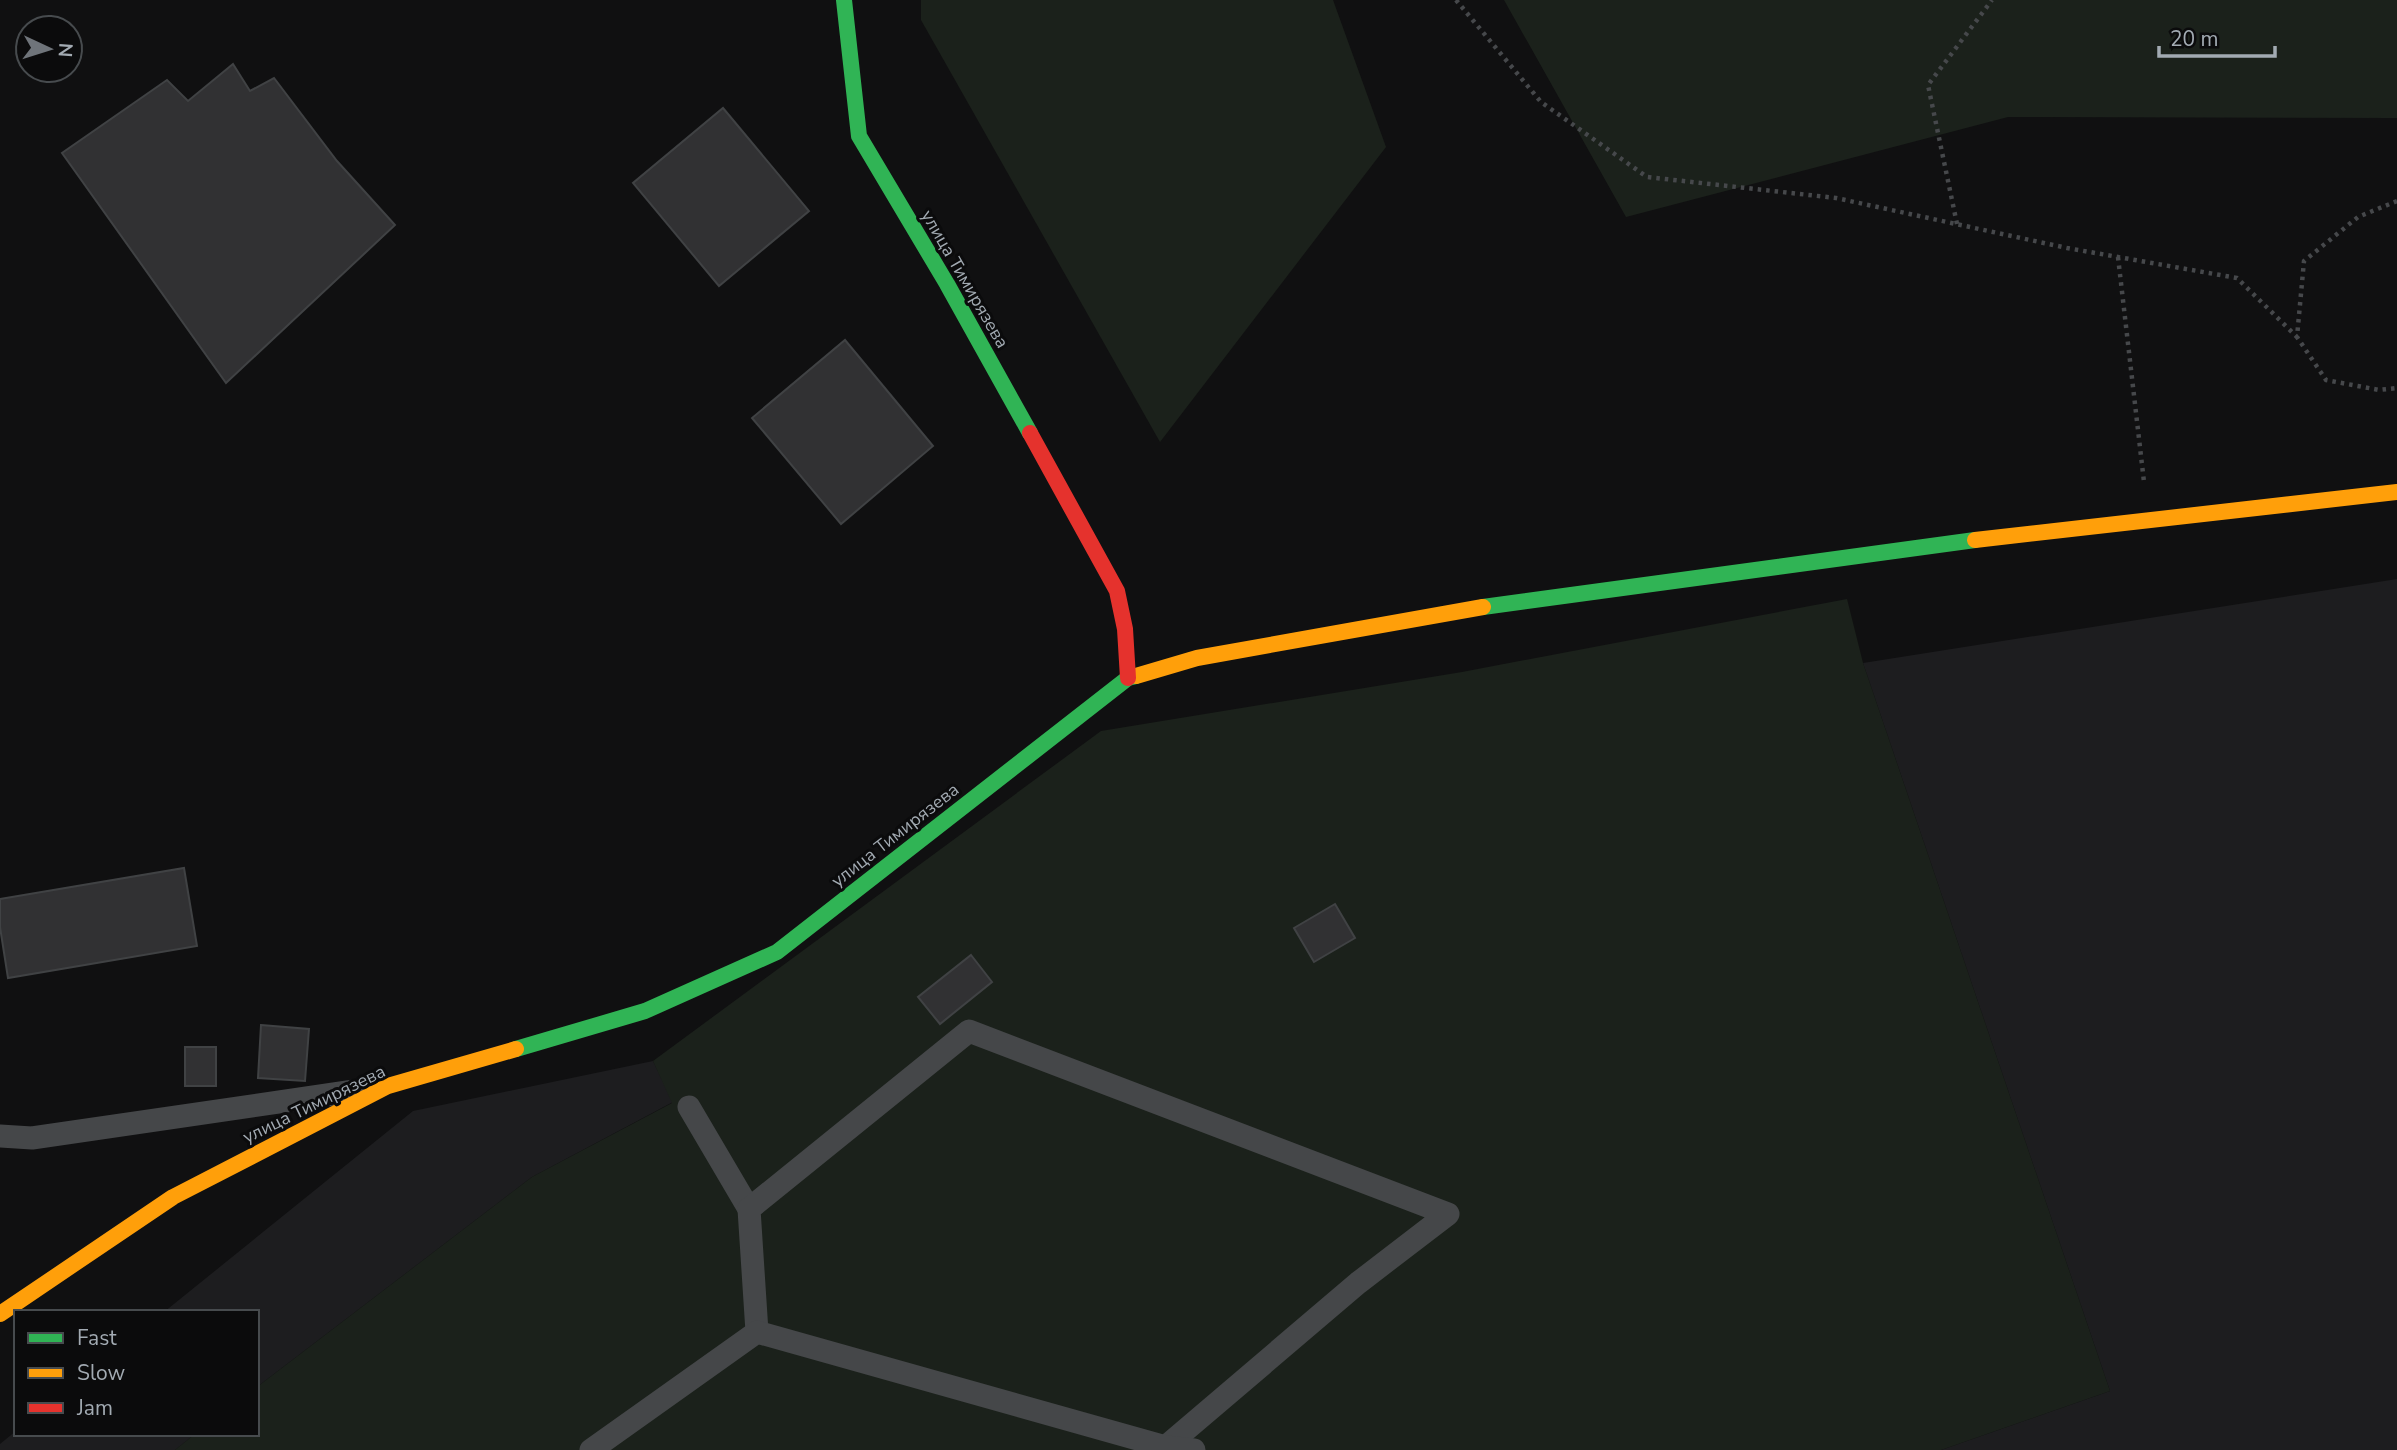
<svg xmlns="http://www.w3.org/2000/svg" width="2397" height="1450" font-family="'Nunito Sans',sans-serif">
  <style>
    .built { fill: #1d1d1f }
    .green { fill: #1b211b }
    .building { fill: #313133; stroke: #404244; stroke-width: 2 }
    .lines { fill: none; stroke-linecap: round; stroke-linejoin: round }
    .path { stroke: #46484b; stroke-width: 4.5; stroke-dasharray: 3.5 5; stroke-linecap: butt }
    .lane { stroke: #454749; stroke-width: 23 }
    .fast { stroke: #30b455; stroke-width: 16 }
    .slow { stroke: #ff9f0a; stroke-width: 16 }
    .jam { stroke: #e5322d; stroke-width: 16 }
    .labels { text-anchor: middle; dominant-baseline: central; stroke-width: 6; stroke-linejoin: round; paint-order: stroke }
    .street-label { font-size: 18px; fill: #a2aab2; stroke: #0b0b0c }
  </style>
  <rect width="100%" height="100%" fill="#101011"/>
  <!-- built -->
  <g class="built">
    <polygon points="2397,579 2397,1450 1941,1450 2110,1391 1863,663"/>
    <polygon points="653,1061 673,1102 532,1177 257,1387 257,1312 164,1312 413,1111"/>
    <polygon points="16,1431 16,1434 195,1434 175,1450 0,1450 0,1444"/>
  </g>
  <!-- green -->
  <g class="green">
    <polygon points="921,0 1333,0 1386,147 1160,442 921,20"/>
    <polygon points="1504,0 2397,0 2397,118 2008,117 1626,217"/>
    <polygon points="1847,599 1863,663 2110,1391 1941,1450 175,1450 195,1434 257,1434 257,1387 532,1177 672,1103 653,1061 1101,731 1462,672"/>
  </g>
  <!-- building -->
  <g class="building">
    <polygon points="233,64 250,91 274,78 337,161 395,225 226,383 62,153 167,80 188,101"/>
    <polygon points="723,108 809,211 719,286 633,183"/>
    <polygon points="845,340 933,446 841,524 752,418"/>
    <polygon points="184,868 197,946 8,978 0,927 0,899"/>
    <polygon points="1335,904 1355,938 1314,962 1294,928"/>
    <polygon points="971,955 992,982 940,1024 918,997"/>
    <polygon points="261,1025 309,1029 305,1081 258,1078"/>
    <rect x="185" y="1047" width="31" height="39"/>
  </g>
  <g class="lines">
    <!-- path -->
    <g class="path">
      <polyline points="1456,0 1541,102 1647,177 1836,198 2067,248 2237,278 2297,337"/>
      <polyline points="2397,201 2358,217 2304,261 2297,337 2326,380 2379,390 2397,388"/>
      <polyline points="1957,224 1928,85 1992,0"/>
      <polyline points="2118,257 2144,482"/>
    </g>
    <!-- lane -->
    <g class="lane">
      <polyline points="689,1107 749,1209"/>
      <polyline points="0,1136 32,1138 361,1090"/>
      <polyline points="757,1332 749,1209 969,1031 1448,1214 1358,1283 1162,1450"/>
      <polyline points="591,1450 757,1332 1166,1447 1194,1450"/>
    </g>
    <!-- fast -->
    <g class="fast">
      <polyline points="844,0 859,136 947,284 1030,433"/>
      <polyline points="1483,607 1975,540"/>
      <polyline points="516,1049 645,1011 777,952 1128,678 1136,676"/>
    </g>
    <!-- slow -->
    <g class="slow">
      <polyline points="1975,540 2397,492"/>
      <polyline points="1136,676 1197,658 1483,607"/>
      <polyline points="0,1314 173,1197 388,1086 516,1049"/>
    </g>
    <!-- jam -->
    <polyline class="jam" points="1030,433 1117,591 1125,629 1128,678"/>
  </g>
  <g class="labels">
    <!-- street labels -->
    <g class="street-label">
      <text transform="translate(965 279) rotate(60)">улица Тимирязева</text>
      <text transform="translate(895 835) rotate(-38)">улица Тимирязева</text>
      <text transform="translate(314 1104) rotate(-26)">улица Тимирязева</text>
    </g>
  </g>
  <!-- legend -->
  <rect x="14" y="1310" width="245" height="126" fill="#0b0b0c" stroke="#474b4e" stroke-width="2"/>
  <rect x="28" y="1333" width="35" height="10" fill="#30b455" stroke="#474b4e" stroke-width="2"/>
  <text x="77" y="1345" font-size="21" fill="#a2aab2">Fast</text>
  <rect x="28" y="1368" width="35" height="10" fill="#ff9f0a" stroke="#474b4e" stroke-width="2"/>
  <text x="77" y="1380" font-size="21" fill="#a2aab2">Slow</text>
  <rect x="28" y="1403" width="35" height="10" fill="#e5322d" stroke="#474b4e" stroke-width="2"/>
  <text x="77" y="1415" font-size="21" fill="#a2aab2">Jam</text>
  <!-- north arrow -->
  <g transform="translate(49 49) rotate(94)"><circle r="33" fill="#0b0b0c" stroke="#474b4e" stroke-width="2"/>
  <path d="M0-5L12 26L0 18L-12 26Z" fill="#6f747a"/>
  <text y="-10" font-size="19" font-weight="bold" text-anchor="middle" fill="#a2aab2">N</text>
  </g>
  <!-- scale -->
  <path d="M2159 46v10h116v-10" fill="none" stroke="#a2aab2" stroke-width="3.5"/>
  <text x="2170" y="46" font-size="21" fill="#a2aab2" stroke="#0b0b0c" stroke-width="5" paint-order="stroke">20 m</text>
</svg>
